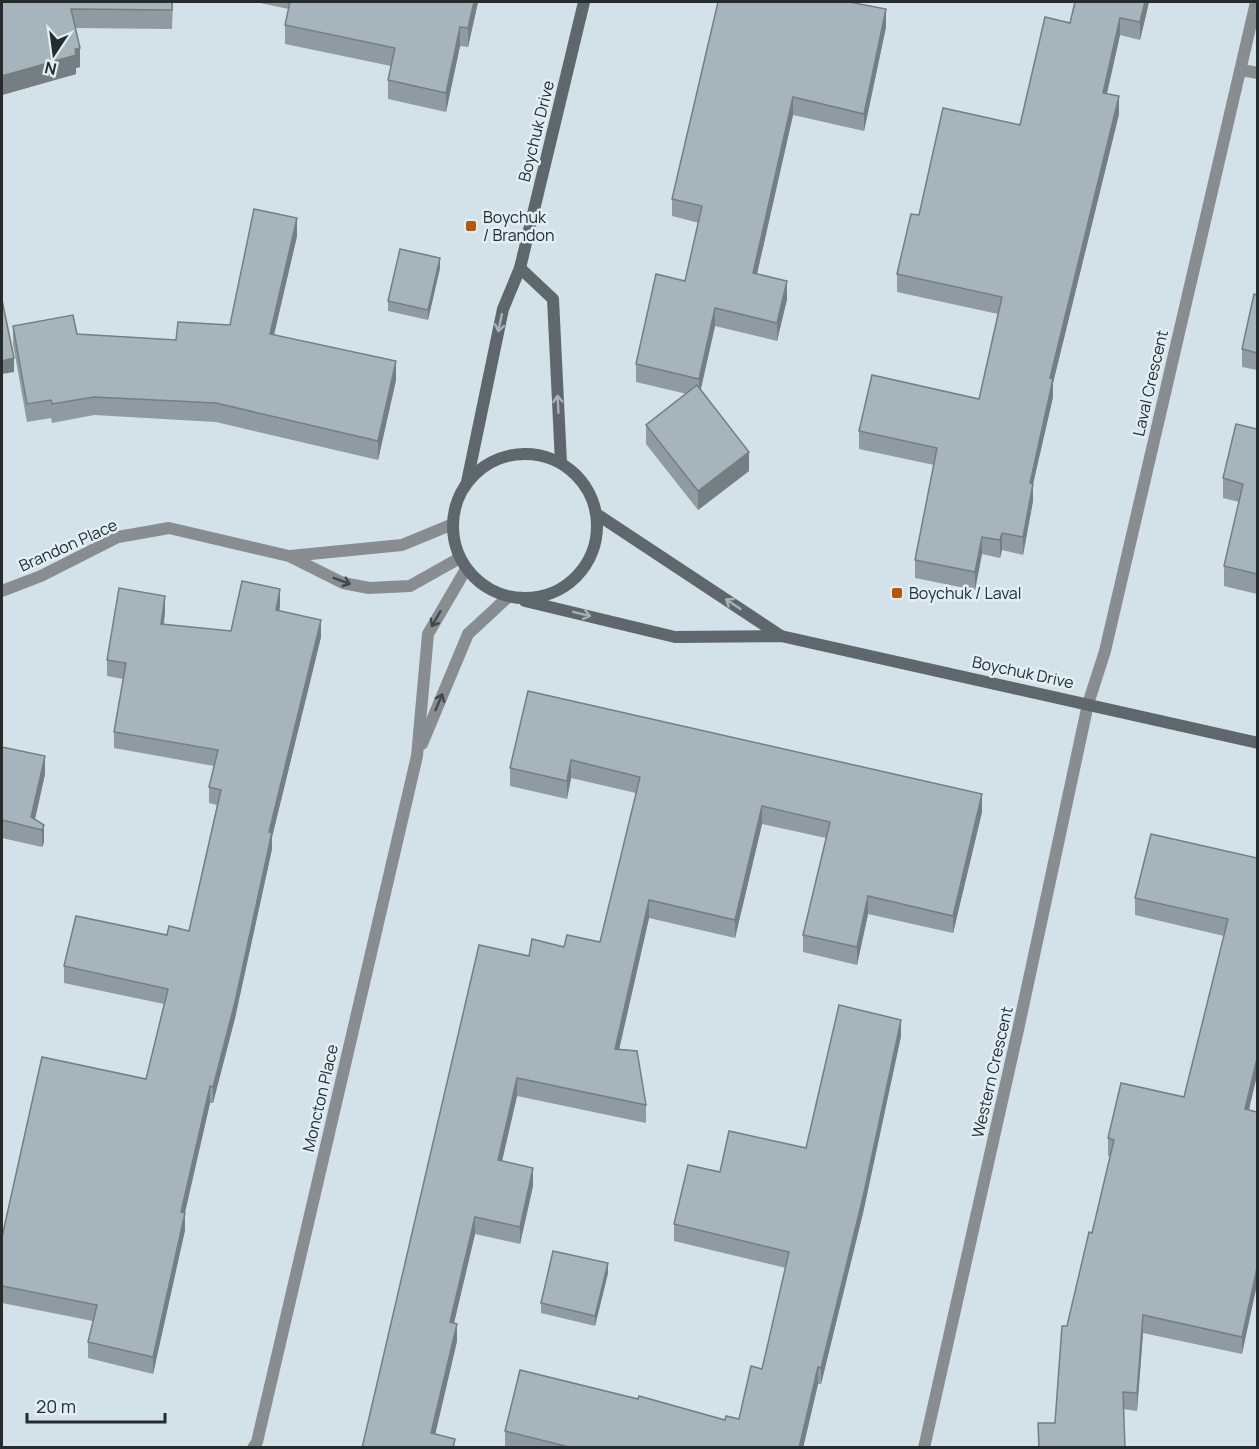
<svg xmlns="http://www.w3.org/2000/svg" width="1259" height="1449" font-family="Manrope,sans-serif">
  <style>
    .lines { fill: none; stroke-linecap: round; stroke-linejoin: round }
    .street { stroke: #878d90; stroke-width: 12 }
    .secondary { stroke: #5e676b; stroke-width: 12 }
    .wall { fill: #8f9ba1 }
    .shaded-wall { fill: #747e83 }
    .building { fill: #a6b4bb; stroke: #747e83; stroke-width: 1.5 }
    .oneway { stroke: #a6b2b7 }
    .oneway2 { stroke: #43484b }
    .poi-dot { fill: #b6570b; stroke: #e0eff6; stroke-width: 2 }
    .labels { text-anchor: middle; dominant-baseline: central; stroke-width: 5; stroke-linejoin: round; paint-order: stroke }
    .street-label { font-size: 16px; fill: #262b2e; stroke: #e0eff6 }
    .poi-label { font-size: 16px; fill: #262b2e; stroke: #e0eff6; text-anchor: start }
  </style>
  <rect width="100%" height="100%" fill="#d3e1e9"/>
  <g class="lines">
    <!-- street -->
    <g class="street">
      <polyline points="1241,70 1258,73"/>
      <polyline points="290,556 402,545 453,524"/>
      <polyline points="2,591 41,576 118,537 169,528 289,556 343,583 369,588 410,586 458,559"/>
      <polyline points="422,744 468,634 508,597"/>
      <polyline points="253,1448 257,1442 417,756 428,634 466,569"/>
      <polyline points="924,1448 1018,1030 1088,704 1105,651 1256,2"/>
    </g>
    <!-- secondary -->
    <g class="secondary">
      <polyline points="520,268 553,299 561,463"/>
      <circle cx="525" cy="526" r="72"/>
      <polyline points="467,482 503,309 520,268 584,2"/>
      <polyline points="598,515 781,636"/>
      <polyline points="525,601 675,637 781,636 1258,743"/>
    </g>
  </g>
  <!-- wall -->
  <g class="wall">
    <polygon points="2,2 173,2 172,29 75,28 80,67 76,68 76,74 2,95"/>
    <polygon points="255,2 478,2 468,47 460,46 446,112 388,99 388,80 391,66 285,44 285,25 289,9"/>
    <polygon points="718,2 886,27 864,131 793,115 757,274 787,299 777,341 715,326 701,389 749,471 698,510 646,444 646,425 687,394 636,382 636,364 685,281 699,223 672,216 672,199"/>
    <polygon points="1075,2 1149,2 1140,40 1120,35 1107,94 1119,114 1053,383 1053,397 1033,484 1033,501 1023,555 1002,550 1000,558 982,554 975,590 915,578 915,560 934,465 859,449 859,431 979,399 998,314 897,292 897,274 919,215 1020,125 1070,23"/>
    <polygon points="297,236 274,334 396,380 378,460 216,422 94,415 52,423 51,418 27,422 13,344 13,326 77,334 176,340 230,325"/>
    <polygon points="440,268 428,320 388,311 388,301"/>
    <polygon points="1257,295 1257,370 1242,367 1242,349"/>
    <polygon points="1257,429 1257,594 1224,586 1224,566 1239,502 1223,498 1223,478"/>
    <polygon points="280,606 279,611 321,637 272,837 272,849 235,1018 213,1103 210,1103 185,1213 185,1230 153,1374 88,1358 88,1342 93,1321 2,1303 2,1237 146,1079 164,1004 64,983 64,966 167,935 189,931 217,805 209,803 209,787 214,766 114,748 114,732 123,679 107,676 107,660 165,612 164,624 231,631"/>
    <polygon points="528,691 982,812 953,933 868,914 857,965 803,952 803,935 826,838 762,824 735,938 649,918 619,1050 646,1105 646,1123 517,1096 502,1161 533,1186 520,1244 475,1234 454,1323 457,1341 435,1434 455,1448 362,1448 529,956 564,947 600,942 636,793 571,778 567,799 510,786 510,768"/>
    <polygon points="2,747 45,774 35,819 44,825 44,842 42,847 2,838"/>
    <polygon points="1257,858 1242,1354 1143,1333 1137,1411 1123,1409 1125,1448 1038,1448 1038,1423 1055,1423 1067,1326 1092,1233 1110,1156 1108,1156 1108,1138 1184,1097 1224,936 1135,915 1135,898"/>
    <polygon points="901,1036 863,1213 821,1384 818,1384 803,1448 505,1447 505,1431 739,1419 762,1369 786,1268 674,1241 674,1224 720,1172 806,1148"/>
    <polygon points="608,1273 595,1326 541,1313 541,1303"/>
  </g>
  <!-- shaded-wall -->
  <g class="shaded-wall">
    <polygon points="474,2 478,2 468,47 468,28"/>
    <polygon points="1145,2 1149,2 1140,40 1140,22"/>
    <polygon points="886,9 886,27 864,131 864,114"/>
    <polygon points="1120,18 1120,35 1103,110 1103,93"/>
    <polygon points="460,27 460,46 446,112 446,93"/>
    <polygon points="80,48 80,67 76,68 76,74 2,95 2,76"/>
    <polygon points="1119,96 1119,114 1053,383 1053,397 1033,484 1033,501 1023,555 1023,537 1030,483 1050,378"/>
    <polygon points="793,97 793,115 753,291 753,273"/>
    <polygon points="297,218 297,236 270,352 270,334"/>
    <polygon points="440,258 440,268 428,320 428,310"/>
    <polygon points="787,281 787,299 777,341 777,323"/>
    <polygon points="715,308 715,326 699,396 699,379"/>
    <polygon points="14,358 14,372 2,374 2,361"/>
    <polygon points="396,361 396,380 378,460 378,441"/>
    <polygon points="749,452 749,471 698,510 698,491"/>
    <polygon points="1002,533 1002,550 1000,558 1000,540"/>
    <polygon points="982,537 982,554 975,590 975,572"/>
    <polygon points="280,589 280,606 276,627 276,610"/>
    <polygon points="165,596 165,612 161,641 161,624"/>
    <polygon points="321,620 321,637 272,837 272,849 235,1018 213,1103 213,1087 269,832"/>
    <polygon points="45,756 45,774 33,828 31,817"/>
    <polygon points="571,760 571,778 567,799 567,781"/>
    <polygon points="982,794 982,812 953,933 953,916"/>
    <polygon points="762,806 762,824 735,938 735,920"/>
    <polygon points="44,825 44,842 42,847 42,830"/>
    <polygon points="868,896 868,914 857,965 857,947"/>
    <polygon points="649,900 649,918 615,1067 615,1049"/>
    <polygon points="901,1020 901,1036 863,1213 821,1384 821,1368"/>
    <polygon points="1257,1059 1257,1076 1245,1126 1245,1109"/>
    <polygon points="517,1078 517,1096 498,1178 498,1160"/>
    <polygon points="210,1086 210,1103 181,1229 181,1212"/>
    <polygon points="533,1168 533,1186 520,1244 520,1227"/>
    <polygon points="185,1213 185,1230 153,1374 153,1357"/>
    <polygon points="475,1217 475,1234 450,1340 450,1322"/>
    <polygon points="608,1263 608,1273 595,1326 595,1316"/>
    <polygon points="1257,1268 1257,1285 1242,1354 1242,1337"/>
    <polygon points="1143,1315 1143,1333 1137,1411 1137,1393"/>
    <polygon points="457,1324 457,1341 432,1448 431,1433"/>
    <polygon points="818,1367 818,1384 803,1448 799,1448"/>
  </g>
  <!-- building -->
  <g class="building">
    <polygon points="2,2 172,2 172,10 71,9 80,48 75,49 76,55 2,76"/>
    <polygon points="290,2 474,2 468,28 460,27 446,93 388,80 395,48 285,25"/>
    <polygon points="718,2 849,2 886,9 864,114 793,97 753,273 787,281 777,323 715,308 699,379 636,364 656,274 685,281 702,206 672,199"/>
    <polygon points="1075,2 1145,2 1140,22 1120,18 1103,93 1119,96 1050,378 1053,379 1030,483 1033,484 1023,537 1002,533 1000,540 982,537 975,572 915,560 937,448 859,431 872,375 979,399 1002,297 897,274 911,214 919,215 943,108 1020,125 1045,17 1070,23"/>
    <polygon points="254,209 297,218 270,334 396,361 378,441 216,403 94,397 52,404 51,400 27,404 13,326 73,315 77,334 176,340 178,322 230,325"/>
    <polygon points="400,249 440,258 428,310 388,301"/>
    <polygon points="1254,294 1257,295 1257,353 1242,349"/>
    <polygon points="2,300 14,358 2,361"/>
    <polygon points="697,385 749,452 698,491 646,425"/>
    <polygon points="1236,424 1257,429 1257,574 1224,566 1243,484 1223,478"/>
    <polygon points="242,581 280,589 276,610 321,620 269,832 272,832 235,1002 213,1087 210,1086 181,1212 185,1213 153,1357 88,1342 97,1305 2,1286 2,1237 42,1057 146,1079 168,989 64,966 76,916 167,935 169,926 189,931 221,790 209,787 218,750 114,732 126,663 107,660 119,588 165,596 161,624 231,631"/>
    <polygon points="528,691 982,794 953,916 868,896 857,947 803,935 830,822 762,806 735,920 649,900 615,1049 637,1051 646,1105 517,1078 498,1160 533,1168 520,1227 475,1217 450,1322 457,1324 431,1433 455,1439 453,1448 362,1448 479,945 529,956 532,939 564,947 567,935 600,942 640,777 571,760 567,781 510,768"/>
    <polygon points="2,747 45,756 31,817 44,825 42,830 2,820"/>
    <polygon points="1151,834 1257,858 1257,1059 1245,1109 1257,1112 1257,1268 1242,1337 1143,1315 1137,1393 1123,1392 1125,1448 1039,1448 1038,1423 1055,1423 1062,1326 1067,1326 1089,1232 1092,1233 1114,1140 1108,1138 1121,1083 1184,1097 1228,919 1135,898"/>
    <polygon points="839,1005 901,1020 863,1197 821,1368 818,1367 799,1448 573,1448 505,1431 520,1370 638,1399 639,1396 725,1420 726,1416 739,1419 751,1366 762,1369 789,1252 674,1224 688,1165 720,1172 729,1131 806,1148"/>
    <polygon points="553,1251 608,1263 595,1316 541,1303"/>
  </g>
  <!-- one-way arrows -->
  <defs><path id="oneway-shaft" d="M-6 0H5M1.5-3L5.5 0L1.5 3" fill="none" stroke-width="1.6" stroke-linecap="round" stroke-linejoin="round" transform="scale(1.5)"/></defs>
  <g class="oneway">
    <use href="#oneway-shaft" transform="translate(500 323) rotate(102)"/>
    <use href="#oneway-shaft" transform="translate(558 404) rotate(-93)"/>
    <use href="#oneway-shaft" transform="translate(733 604) rotate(-146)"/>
    <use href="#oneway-shaft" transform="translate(582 614) rotate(14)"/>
  </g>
  <g class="oneway2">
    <use href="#oneway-shaft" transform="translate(342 581) rotate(20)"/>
    <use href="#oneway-shaft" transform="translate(436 619) rotate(120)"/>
    <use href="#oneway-shaft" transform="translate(439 702) rotate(-67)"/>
  </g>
  <!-- markers -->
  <g class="poi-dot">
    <rect x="465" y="220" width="12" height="12" rx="3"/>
    <rect x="891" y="587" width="12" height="12" rx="3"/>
  </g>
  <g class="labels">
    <!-- street labels -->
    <g class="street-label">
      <text transform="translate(536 131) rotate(-76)">Boychuk Drive</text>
      <text transform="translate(1150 383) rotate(-77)">Laval Crescent</text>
      <text transform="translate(68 545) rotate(-24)">Brandon Place</text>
      <text transform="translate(1023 672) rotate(12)">Boychuk Drive</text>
      <text transform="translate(992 1072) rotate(-77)">Western Crescent</text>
      <text transform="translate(320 1098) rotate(-77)">Moncton Place</text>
    </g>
    <!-- poi labels -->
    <g class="poi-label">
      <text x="483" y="217">Boychuk<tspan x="483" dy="18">/ Brandon</tspan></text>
      <text x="909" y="593">Boychuk / Laval</text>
    </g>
  </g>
  <!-- border -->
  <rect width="1259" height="1449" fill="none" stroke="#262b2e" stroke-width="6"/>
  <!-- north arrow -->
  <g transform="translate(54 54) rotate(193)" stroke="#e0eff6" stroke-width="4.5" paint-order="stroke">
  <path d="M0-4.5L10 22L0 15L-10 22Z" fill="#262b2e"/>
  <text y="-9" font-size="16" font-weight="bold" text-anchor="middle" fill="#262b2e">N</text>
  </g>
  <!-- scale -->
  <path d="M27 1413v9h138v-9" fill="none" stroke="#262b2e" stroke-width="3"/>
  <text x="36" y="1413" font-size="18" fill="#262b2e" stroke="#e0eff6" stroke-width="4.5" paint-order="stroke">20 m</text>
</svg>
